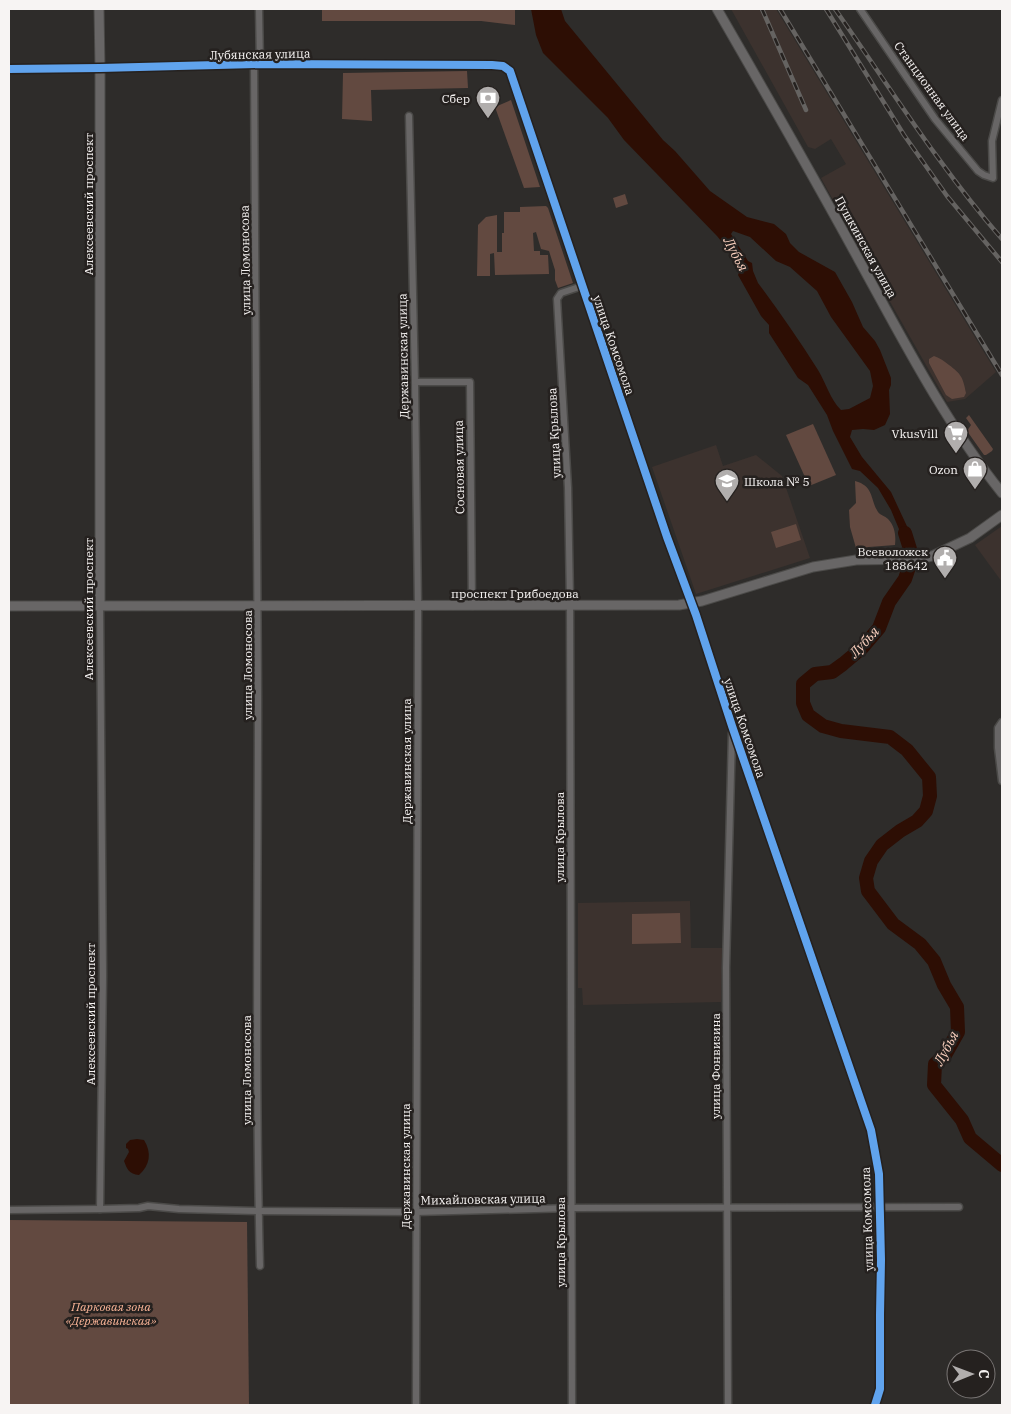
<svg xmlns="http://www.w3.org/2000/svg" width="1011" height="1414" font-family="'IBM Plex Serif',serif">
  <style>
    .built { fill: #3c322e }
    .green { fill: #624940 }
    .water { fill: #2d0e04; fill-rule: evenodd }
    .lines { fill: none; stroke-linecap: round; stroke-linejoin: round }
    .river { stroke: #2d0e04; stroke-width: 14 }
    .street-casing { stroke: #4b4a48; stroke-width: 9 }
    .secondary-casing { stroke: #4b4a48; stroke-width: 11 }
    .street { stroke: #686666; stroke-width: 6 }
    .secondary { stroke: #686666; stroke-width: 9 }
    .rail-casing { stroke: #656361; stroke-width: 4.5 }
    .rail { stroke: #25211f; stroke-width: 2.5; stroke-dasharray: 8; stroke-linecap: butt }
    .cycleway-casing { stroke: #25211f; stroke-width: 11 }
    .cycleway { stroke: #60a3ed; stroke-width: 8 }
    .labels { text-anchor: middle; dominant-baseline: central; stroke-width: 5; stroke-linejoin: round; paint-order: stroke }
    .street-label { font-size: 12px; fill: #f7f4f3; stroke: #25211f }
    .poi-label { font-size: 12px; fill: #f7f4f3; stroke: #25211f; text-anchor: end }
    .park-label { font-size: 12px; font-style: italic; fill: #fbb598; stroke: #25211f }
    .water-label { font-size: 14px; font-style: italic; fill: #fcd1bf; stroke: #25211f }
  </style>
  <rect width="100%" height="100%" fill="#2e2c2a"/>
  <!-- built -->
  <g class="built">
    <polygon points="731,9 776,9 996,372 965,399 947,402 859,247 821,178 846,164 831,139 815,149 808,147"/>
    <polygon points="716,445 723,466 756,455 782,476 810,558 696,594 652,467"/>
    <polygon points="1002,526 1002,582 975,545"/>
    <polygon points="690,901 691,948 722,948 721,1002 583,1005 582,988 578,988 578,903"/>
  </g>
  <!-- green -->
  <g class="green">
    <polygon points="322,9 515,9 515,25 481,21 322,21"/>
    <polygon points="467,71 468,88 371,90 372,121 342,119 343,73"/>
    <polygon points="511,100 540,187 524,188 495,107"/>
    <polygon points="625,194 628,204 616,208 613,198"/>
    <polygon points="546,206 548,208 573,283 558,288 555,280 555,270 549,251 541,249 536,232 533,233 534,251 540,251 540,255 548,255 549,274 495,275 494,253 490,254 490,276 477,276 478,225 486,217 497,215 497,252 502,252 502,233 504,233 504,212 520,212 520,207"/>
    <path d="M934 356C940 358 944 361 949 365 961 374 963 377 966 393L964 397 952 399 946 395 929 363V359Z"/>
    <polygon points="969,415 993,449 992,451 986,455 984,455 967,431 971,425 966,418"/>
    <polygon points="813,424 836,475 809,486 786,435"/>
    <path d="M855 481C874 486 870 499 878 512 880 515 885 516 888 519 895 526 896 536 895 545L856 548 850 527 849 510 856 503Z"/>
    <polygon points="796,524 801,540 776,548 771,532"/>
    <polygon points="680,913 681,943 632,944 632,914"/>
    <polygon points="9,1220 247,1222 249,1405 9,1405"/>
  </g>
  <!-- water -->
  <g class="water">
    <path d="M531 9H561L565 21 663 140 675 151 710 191 747 217 774 224 786 234 790 243 799 252 835 272 852 302 863 327 875 341 880 350 891 378V385L889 390 890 414 885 425 874 430 863 429 852 430 850 437 862 457 891 492 912 537 916 549 903 550 901 534 891 510 878 488 860 471 852 469 833 431 827 415 808 385 798 378 769 333V325L761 316 738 275 740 270 730 250 726 247 717 236 624 140 608 118 543 53 536 35ZM733 231 750 237 776 261 790 267 817 291 831 317 870 371 873 386 870 398 849 409 841 410C830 399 826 383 818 370 799 340 779 311 758 283L753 271 752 263 748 261 731 234Z"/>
    <path d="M137 1139 144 1140C152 1153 150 1165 139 1175 129 1174 127 1169 124 1161L129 1152 128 1149 126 1148V1144L130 1140Z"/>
  </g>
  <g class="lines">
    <!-- river -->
    <polyline class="river" points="905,533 910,549 910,564 905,579 889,602 879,628 862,648 843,664 832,672 815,674 803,684 803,703 808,715 823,726 841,731 890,737 907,750 929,777 930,796 926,811 917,821 900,831 882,845 871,861 866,878 868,891 893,924 920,944 934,961 944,985 957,1007 958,1032 945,1055 935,1064 934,1085 962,1120 970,1138 1002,1165"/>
    <defs>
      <g id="street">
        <polyline points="259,9 260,64"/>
        <polyline points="860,9 935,119 978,171 984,175 993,178 992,141 1002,100"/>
        <path d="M254 64C257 276 258 487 258 698 258 887 255 1077 260 1266"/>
        <polyline points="9,69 100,68 260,64 492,65 503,66 510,71 667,537 696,615 732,726 871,1130 879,1174 881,1260 880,1315 880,1389 875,1405"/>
        <polyline points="409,116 415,382 418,606 416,1405"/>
        <polyline points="415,382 470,382 472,606"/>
        <polyline points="1002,722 998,728 998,748 1002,781"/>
        <polyline points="100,1209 103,976 100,606"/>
        <polyline points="9,1210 100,1209 139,1208 148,1206 179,1209 258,1211 416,1212 572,1208 959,1207"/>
        <polyline points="572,1405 570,600 568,488 557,299 561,293 582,286"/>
        <polyline points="728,1405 726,968 732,733"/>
      </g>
      <g id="secondary">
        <polyline points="99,9 100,68 100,606"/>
        <path d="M717 9C765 92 813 176 859 260 903 340 945 422 1002 493"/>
        <polyline points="9,606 679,605 702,601 813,567 856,560 918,559 932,556 970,538 1002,515"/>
      </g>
    </defs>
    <!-- street casing -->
    <use href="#street" class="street-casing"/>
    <!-- secondary casing -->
    <use href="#secondary" class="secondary-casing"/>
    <!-- street -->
    <use href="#street" class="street"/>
    <!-- secondary -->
    <use href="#secondary" class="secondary"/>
    <defs>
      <g id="rail">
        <polyline points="762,9 806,110"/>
        <polyline points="780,9 1002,375"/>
        <polyline points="826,9 904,135 947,196 1002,262"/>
        <path d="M835 9C889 86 940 168 1002 239"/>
      </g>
    </defs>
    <!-- rail casing -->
    <use href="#rail" class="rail-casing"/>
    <!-- rail -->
    <use href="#rail" class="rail"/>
    <defs>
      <polyline id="cycleway" points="9,69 100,68 260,64 492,65 503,66 510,71 667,537 696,615 732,726 871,1130 879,1174 881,1260 880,1315 880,1389 875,1405"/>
    </defs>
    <!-- cycleway casing -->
    <use href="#cycleway" class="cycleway-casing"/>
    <!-- cycleway -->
    <use href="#cycleway" class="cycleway"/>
  </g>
  <!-- icons -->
  <defs>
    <symbol id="bank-pin" viewBox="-11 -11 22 30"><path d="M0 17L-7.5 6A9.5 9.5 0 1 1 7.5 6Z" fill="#b1aead" stroke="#25211f"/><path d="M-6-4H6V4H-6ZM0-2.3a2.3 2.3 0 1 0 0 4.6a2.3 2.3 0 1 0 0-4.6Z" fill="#fff"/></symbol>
    <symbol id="supermarket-pin" viewBox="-11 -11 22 30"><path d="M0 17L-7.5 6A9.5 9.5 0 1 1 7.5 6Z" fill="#b1aead" stroke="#25211f"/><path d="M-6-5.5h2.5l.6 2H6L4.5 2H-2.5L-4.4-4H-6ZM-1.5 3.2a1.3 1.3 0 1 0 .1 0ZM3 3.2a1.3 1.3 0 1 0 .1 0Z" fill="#fff"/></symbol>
    <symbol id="shop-pin" viewBox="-11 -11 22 30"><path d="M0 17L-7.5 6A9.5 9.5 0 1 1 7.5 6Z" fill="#b1aead" stroke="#25211f"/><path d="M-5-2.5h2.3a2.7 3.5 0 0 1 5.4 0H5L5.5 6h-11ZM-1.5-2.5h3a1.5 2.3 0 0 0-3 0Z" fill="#fff"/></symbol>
    <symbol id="school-pin" viewBox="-11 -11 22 30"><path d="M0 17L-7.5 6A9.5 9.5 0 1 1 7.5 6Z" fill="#b1aead" stroke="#25211f"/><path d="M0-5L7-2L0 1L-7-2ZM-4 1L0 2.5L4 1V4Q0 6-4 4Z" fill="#fff"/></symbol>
    <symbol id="civic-pin" viewBox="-11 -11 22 30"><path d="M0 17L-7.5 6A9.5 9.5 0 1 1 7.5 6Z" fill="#b1aead" stroke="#25211f"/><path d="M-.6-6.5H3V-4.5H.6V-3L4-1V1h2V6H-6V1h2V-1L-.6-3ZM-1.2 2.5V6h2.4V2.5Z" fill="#fff"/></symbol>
  </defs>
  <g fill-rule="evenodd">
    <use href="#bank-pin" x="474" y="84" width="28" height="38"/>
    <use href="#supermarket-pin" x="942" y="419" width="28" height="38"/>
    <use href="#shop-pin" x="961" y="455" width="28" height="38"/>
    <use href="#school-pin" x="713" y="467" width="28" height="38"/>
    <use href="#civic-pin" x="931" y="544" width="28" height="38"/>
  </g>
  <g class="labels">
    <!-- street labels -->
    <g class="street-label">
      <text transform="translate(260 54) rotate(-1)">Лубянская улица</text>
      <text transform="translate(932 91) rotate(54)">Станционная улица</text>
      <text transform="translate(88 204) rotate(-90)">Алексеевский проспект</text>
      <text transform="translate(866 247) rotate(61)">Пушкинская улица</text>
      <text transform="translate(245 260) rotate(-91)">улица Ломоносова</text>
      <text transform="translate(614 345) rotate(71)">улица Комсомола</text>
      <text transform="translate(403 356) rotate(-91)">Державинская улица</text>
      <text transform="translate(554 433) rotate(-93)">улица Крылова</text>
      <text transform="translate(459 467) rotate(-91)">Сосновая улица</text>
      <text x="515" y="593">проспект Грибоедова</text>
      <text transform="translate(88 609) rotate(-90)">Алексеевский проспект</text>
      <text transform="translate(247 665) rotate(-90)">улица Ломоносова</text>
      <text transform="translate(745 728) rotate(71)">улица Комсомола</text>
      <text transform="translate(406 761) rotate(-90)">Державинская улица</text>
      <text transform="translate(559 837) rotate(-90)">улица Крылова</text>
      <text transform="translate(90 1014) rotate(-90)">Алексеевский проспект</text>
      <text transform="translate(715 1066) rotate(-90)">улица Фонвизина</text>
      <text transform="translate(246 1070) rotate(-90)">улица Ломоносова</text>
      <text transform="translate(405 1166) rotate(-90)">Державинская улица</text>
      <text transform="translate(483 1199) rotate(-1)">Михайловская улица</text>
      <text transform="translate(867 1219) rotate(-92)">улица Комсомола</text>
      <text transform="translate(560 1242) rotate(-90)">улица Крылова</text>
    </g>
    <!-- poi labels -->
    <g class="poi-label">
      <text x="470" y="98">Сбер</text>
      <text x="938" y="433">VkusVill</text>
      <text x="958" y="469">Ozon</text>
      <text x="744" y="481" text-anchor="start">Школа № 5</text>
      <text x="928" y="551">Всеволожск<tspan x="928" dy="14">188642</tspan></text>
    </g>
    <!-- park labels -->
    <g class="park-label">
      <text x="111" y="1306">Парковая зона<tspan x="111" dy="14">«Державинская»</tspan></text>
    </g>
    <!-- water labels -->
    <g class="water-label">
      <text transform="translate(736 254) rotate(62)">Лубья</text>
      <text transform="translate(864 642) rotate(-47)">Лубья</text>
      <text transform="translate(946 1048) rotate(-62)">Лубья</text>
    </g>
  </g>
  <!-- border -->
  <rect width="1011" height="1414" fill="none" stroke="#f7f4f3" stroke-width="20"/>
  <!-- north arrow -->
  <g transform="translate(971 1374) rotate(89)"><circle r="24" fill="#25211f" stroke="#797574"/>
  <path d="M0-4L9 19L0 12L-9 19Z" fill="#b1aead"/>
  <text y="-8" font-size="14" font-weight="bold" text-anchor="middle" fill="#f7f4f3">С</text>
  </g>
</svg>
